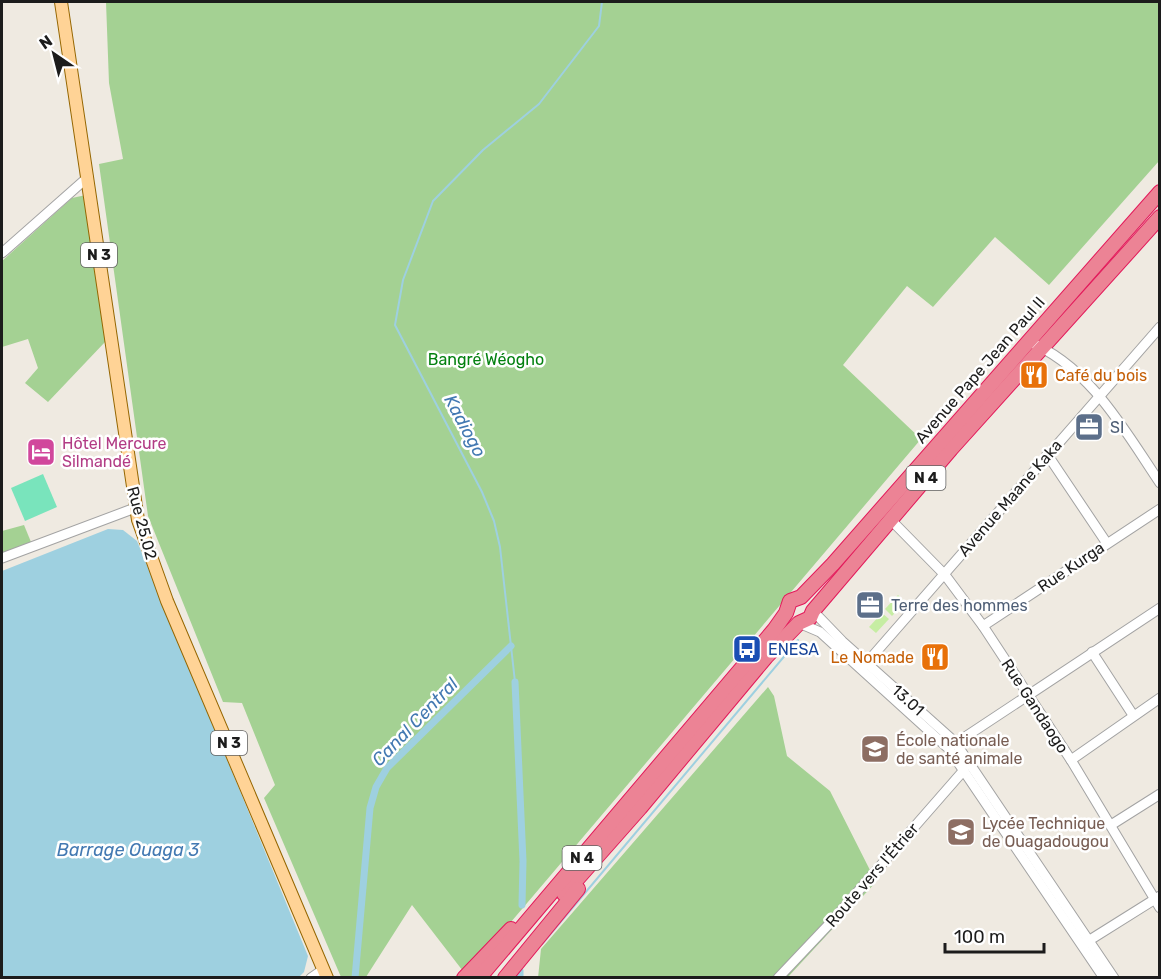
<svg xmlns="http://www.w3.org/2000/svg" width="1161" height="979" font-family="Rubik,sans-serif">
  <rect width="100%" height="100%" fill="#efeae1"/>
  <!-- grass -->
  <g fill="#c6eda3">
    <polygon points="898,595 905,602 892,616 885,609"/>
    <polygon points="882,613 889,619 876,633 869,627"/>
  </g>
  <!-- forest -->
  <g fill="#a4d193">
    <polygon points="106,2 1159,2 1159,161 1049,285 995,237 933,307 907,286 843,365 921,439 466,975 412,905 366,977 341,977 264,798 275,785 242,703 223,702 148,516 99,164 123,159 109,83"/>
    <polygon points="86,195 105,342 48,402 25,383 38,368 28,339 2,347 2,261 72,198"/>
    <polygon points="24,525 31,542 2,554 2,531"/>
    <polygon points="768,687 774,696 787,756 830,791 876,882 788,977 538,978 541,949"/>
  </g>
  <!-- pitch -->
  <polygon fill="#79e4bc" points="43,474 57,507 25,521 11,488"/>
  <!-- water -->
  <polygon fill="#9ed0e0" points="108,529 123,530 137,541 308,956 304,972 298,978 2,978 2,571"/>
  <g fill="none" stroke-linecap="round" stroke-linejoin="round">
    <!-- stream -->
    <g stroke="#9ed0e0" stroke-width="2">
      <polyline points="515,682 500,547 494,521 482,492 395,325 403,280 433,201 483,150 539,104 599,26 602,2"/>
      <polyline points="542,944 798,640"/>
    </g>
    <!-- canal -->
    <g stroke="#9ed0e0" stroke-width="7">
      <polyline points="515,682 523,861 522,905"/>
      <polyline points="355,978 370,808 376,787 387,768 511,646"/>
      <polyline points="520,978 520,971"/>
    </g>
    <!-- minor casing -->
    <g stroke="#a3a3a3" stroke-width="11">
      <g id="minor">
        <polyline points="2,253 88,177"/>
        <path d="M1027 341C1089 365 1125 431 1160 483"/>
        <polyline points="1047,454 1106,542"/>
        <polyline points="890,519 945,575 983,626 1071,760 1160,908"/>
        <polyline points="2,558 135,508"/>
        <polyline points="813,611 842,641 955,742 1114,978"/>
        <polyline points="799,623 820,632 949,749 1104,978"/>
        <polyline points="983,626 1160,509"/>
        <polyline points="1092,652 1133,715"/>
        <polyline points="863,667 1160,327"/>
        <polyline points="953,745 1160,608"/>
        <polyline points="1071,760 1160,698"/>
        <polyline points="1111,825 1160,794"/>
        <polyline points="1085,943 1160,896"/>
        <polyline points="311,978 324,969"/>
        <polyline points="778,978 833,920 964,770"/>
      </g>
    </g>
    <!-- major casing -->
    <g stroke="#956600" stroke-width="14">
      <polyline id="major" points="61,2 138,520 167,601 327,978"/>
    </g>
    <!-- highway casing -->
    <g stroke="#e3185a" stroke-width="16">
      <g id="highway">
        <polyline points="564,894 640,808 766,657 799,623 810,618 813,611 951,449 1160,217"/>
        <polyline points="464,978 511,929"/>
        <polyline points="479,978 774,630 786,613 790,601 801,597 833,564 1160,192"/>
        <polyline points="505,978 578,889"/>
      </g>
    </g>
    <!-- minor -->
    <use href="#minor" stroke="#fff" stroke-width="9"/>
    <!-- major -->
    <use href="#major" stroke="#ffd396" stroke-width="12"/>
    <!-- highway -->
    <use href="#highway" stroke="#ec8395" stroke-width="14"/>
  </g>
  <!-- icons -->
  <defs>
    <g id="restaurant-square" transform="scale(1.5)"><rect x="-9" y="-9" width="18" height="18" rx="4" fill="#e8710a" stroke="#fff"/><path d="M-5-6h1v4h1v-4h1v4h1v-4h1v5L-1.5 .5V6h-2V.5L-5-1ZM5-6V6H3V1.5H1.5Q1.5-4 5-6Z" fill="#fff"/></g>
    <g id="office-square" transform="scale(1.5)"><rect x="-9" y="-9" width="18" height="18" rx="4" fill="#5c6f8a" stroke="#fff"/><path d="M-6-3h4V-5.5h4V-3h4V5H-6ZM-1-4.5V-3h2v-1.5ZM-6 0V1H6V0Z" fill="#fff"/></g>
    <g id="hotel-square" transform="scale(1.5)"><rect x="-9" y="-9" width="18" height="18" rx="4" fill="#d1479c" stroke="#fff"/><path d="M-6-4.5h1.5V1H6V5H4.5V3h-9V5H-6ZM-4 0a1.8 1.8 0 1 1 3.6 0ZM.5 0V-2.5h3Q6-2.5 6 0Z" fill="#fff"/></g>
    <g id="bus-square" transform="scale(1.5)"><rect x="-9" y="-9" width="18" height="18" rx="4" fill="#1a4fb4" stroke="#fff"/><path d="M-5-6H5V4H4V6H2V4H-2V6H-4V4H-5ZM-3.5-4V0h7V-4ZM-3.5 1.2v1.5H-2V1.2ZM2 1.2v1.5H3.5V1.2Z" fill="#fff"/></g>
    <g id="school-square" transform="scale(1.5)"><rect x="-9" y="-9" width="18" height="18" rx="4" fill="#8d6e63" stroke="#fff"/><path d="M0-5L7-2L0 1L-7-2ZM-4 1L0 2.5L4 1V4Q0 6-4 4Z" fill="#fff"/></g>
  </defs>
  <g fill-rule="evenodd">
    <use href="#restaurant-square" x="1034" y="375"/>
    <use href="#office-square" x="1089" y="427"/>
    <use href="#hotel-square" x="41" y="452"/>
    <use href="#office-square" x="870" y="605"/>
    <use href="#bus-square" x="747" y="649"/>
    <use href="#restaurant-square" x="935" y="657"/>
    <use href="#school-square" x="875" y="749"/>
    <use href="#school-square" x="961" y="832"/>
  </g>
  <g text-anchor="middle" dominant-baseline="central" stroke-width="5" stroke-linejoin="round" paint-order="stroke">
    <!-- shield labels -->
    <g fill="#fff" stroke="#606060" stroke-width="1.5">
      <rect x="81" y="243" width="36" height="24" rx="4.5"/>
      <rect x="906.5" y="466" width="39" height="24" rx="4.5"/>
      <rect x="211" y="731" width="36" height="24" rx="4.5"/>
      <rect x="562.5" y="846" width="39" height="24" rx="4.5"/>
    </g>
    <g font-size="15" font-weight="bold" fill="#1c1c1c">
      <text x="99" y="255">N 3</text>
      <text x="926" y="478">N 4</text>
      <text x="229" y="743">N 3</text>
      <text x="582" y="858">N 4</text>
    </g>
    <!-- park labels -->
    <g font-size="16" fill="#048110" stroke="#fff">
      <text x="486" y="359">Bangré Wéogho</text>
    </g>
    <!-- street labels -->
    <g font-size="16" fill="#1c1c1c" stroke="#fff">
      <text transform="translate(980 370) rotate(-49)">Avenue Pape Jean Paul II</text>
      <text transform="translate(1010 498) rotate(-49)">Avenue Maane Kaka</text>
      <text transform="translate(142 523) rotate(75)">Rue 25.02</text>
      <text transform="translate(1071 567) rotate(-34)">Rue Kurga</text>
      <text transform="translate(908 700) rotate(42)">13.01</text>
      <text transform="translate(1035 706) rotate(57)">Rue Gandaogo</text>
      <text transform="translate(872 875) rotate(-49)">Route vers l'Étrier</text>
    </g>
    <!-- food labels -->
    <g font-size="16" fill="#c56008" stroke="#fff" text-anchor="start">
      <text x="1055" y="375">Café du bois</text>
      <text x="914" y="657" text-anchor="end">Le Nomade</text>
    </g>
    <!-- service labels -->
    <g font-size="16" fill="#4e5e75" stroke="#fff" text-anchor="start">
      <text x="1110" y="427">SI</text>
      <text x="891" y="605">Terre des hommes</text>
    </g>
    <!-- hotel labels -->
    <g font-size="16" fill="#b23c85" stroke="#fff" text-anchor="start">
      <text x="62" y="443">Hôtel Mercure<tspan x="62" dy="18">Silmandé</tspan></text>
    </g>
    <!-- transit labels -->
    <g font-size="16" fill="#164399" stroke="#fff" text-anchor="start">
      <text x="768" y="649">ENESA</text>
    </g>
    <!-- education labels -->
    <g font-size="16" fill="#785e54" stroke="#fff" text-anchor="start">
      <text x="896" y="740">École nationale<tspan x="896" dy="18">de santé animale</tspan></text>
      <text x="982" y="823">Lycée Technique<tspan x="982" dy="18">de Ouagadougou</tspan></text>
    </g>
    <!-- water labels -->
    <g font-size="18" font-style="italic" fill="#4379b2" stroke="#fff">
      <text transform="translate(465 426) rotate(62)">Kadiogo</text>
      <text transform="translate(415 722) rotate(-46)">Canal Central</text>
      <text x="128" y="850">Barrage Ouaga 3</text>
    </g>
  </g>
  <!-- border -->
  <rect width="1161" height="979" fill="none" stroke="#1c1c1c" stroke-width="6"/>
  <!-- north arrow -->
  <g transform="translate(54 54) rotate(325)" stroke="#ffffff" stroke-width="4.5" paint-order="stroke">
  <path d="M0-4.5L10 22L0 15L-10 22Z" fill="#1c1c1c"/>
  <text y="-9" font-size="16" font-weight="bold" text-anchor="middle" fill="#1c1c1c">N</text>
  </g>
  <!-- scale -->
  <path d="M945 943v9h99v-9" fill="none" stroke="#1c1c1c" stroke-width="3"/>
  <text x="954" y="943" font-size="18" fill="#1c1c1c" stroke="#ffffff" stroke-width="4.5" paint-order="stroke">100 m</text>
</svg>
